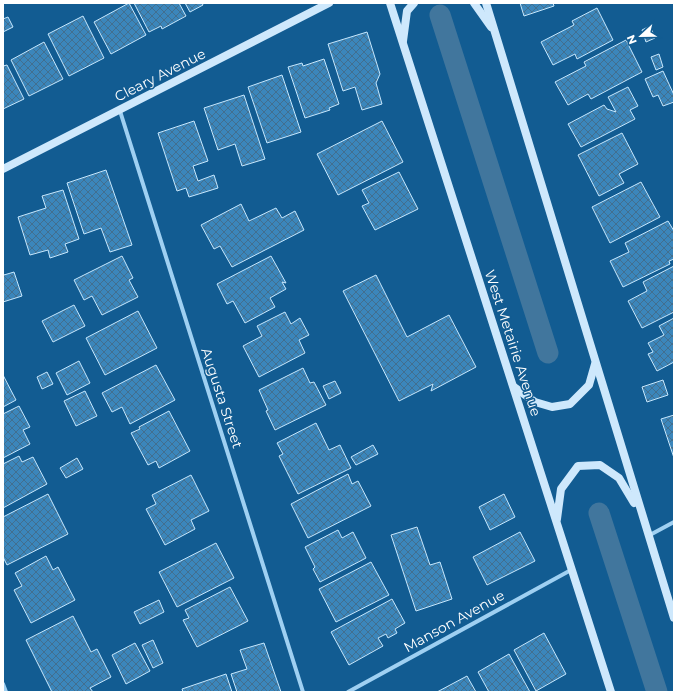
<svg xmlns="http://www.w3.org/2000/svg" width="677" height="695" font-family="Montserrat,sans-serif">
  <defs>
    <pattern id="building-cross-hatch" width="8" height="8" patternUnits="userSpaceOnUse"><rect width="8" height="8" fill="#3b86bb"/><path d="M0 0l8 8M0 8l8-8" fill="none" stroke="#426f8f"/></pattern>
  </defs>
  <rect width="100%" height="100%" fill="#125c92"/>
  <g fill="none" stroke-linecap="round" stroke-linejoin="round">
    <!-- canal -->
    <g stroke="#41769d" stroke-width="21">
      <polyline points="440,15 548,353"/>
      <polyline points="599,513 657,692"/>
    </g>
  </g>
  <!-- building -->
  <g fill="url(#building-cross-hatch)" stroke="#c6e7fd">
    <polygon points="129,3 146,35 111,54 94,22"/>
    <polygon points="134,3 179,3 186,16 162,29 161,26 149,32"/>
    <polygon points="185,3 202,3 203,5 190,12"/>
    <polygon points="520,3 553,3 554,6 524,16"/>
    <polygon points="597,8 613,40 577,59 575,54 553,65 541,42 574,25 572,21"/>
    <polygon points="83,16 104,58 69,76 48,34"/>
    <polygon points="8,17 13,27 3,32 3,19"/>
    <polygon points="650,26 655,38 646,42 642,30"/>
    <polygon points="367,32 380,74 376,83 382,104 362,110 355,87 343,91 328,44"/>
    <polygon points="626,40 642,72 591,99 588,94 568,105 555,82 586,66 584,62"/>
    <polygon points="44,42 63,79 29,96 11,60"/>
    <polygon points="659,54 663,67 656,70 651,57"/>
    <polygon points="324,59 339,104 329,108 330,110 305,118 288,67 302,63 303,66"/>
    <polygon points="7,65 24,99 3,109 3,66"/>
    <polygon points="663,71 674,95 674,102 663,106 658,95 653,97 645,79"/>
    <polygon points="282,75 301,132 267,143 248,87"/>
    <polygon points="628,87 638,106 630,110 635,119 581,147 568,124 604,105 607,109 616,112 608,97"/>
    <polygon points="244,95 265,159 242,166 235,144 218,150 204,108"/>
    <polygon points="194,121 208,161 193,166 198,181 214,175 218,188 189,197 186,188 177,191 158,133"/>
    <polygon points="382,121 403,162 338,195 317,154"/>
    <polygon points="622,133 638,164 619,174 624,183 599,196 578,155"/>
    <polygon points="106,170 132,245 110,252 101,228 84,234 67,183"/>
    <polygon points="399,172 418,209 375,230 362,206 369,203 362,190"/>
    <polygon points="641,182 660,217 610,243 592,207"/>
    <polygon points="63,190 79,239 65,244 68,252 50,258 48,250 30,255 18,217 46,208 42,196"/>
    <polygon points="241,204 249,221 276,208 282,218 295,211 304,230 232,267 220,246 214,249 201,225"/>
    <polygon points="668,221 674,231 674,259 669,261 670,264 623,287 610,261 629,252 625,243"/>
    <polygon points="122,256 133,278 129,280 138,297 102,315 92,296 84,300 74,280"/>
    <polygon points="271,256 286,283 282,282 286,289 270,298 275,307 245,323 233,301 227,304 217,284"/>
    <polygon points="674,266 674,312 642,328 628,301 647,291 643,282"/>
    <polygon points="3,272 4,275 14,272 22,296 3,302"/>
    <polygon points="376,275 407,337 449,315 476,367 431,391 433,384 399,401 343,291"/>
    <polygon points="74,305 85,326 53,342 42,321"/>
    <polygon points="138,311 157,348 105,375 86,338"/>
    <polygon points="285,312 291,324 300,318 309,335 299,340 305,353 259,377 243,346 262,336 257,326"/>
    <polygon points="674,318 674,362 657,371 648,354 653,352 648,343 664,335 659,326"/>
    <polygon points="79,361 90,383 67,395 56,373"/>
    <polygon points="156,365 175,400 130,424 122,407 112,412 102,393"/>
    <polygon points="303,368 310,383 314,382 326,405 275,430 266,411 268,410 259,390"/>
    <polygon points="47,372 53,384 42,389 37,377"/>
    <polygon points="3,375 16,400 3,407"/>
    <polygon points="663,380 668,395 647,402 642,387"/>
    <polygon points="335,381 341,393 329,399 323,386"/>
    <polygon points="85,391 97,416 76,426 64,401"/>
    <polygon points="19,406 30,427 23,430 30,444 3,458 3,414"/>
    <polygon points="169,411 190,451 159,468 156,461 148,465 131,433 140,429 139,427"/>
    <polygon points="674,415 674,458 661,419"/>
    <polygon points="316,423 329,450 340,445 351,468 298,494 279,456 283,454 277,443"/>
    <polygon points="373,445 378,454 356,465 351,457"/>
    <polygon points="19,456 22,462 33,457 47,484 3,508 3,464"/>
    <polygon points="77,458 83,469 66,478 60,468"/>
    <polygon points="348,474 352,484 358,481 371,506 308,538 291,504"/>
    <polygon points="191,475 209,511 191,520 195,529 165,545 146,509 156,504 152,495"/>
    <polygon points="48,494 68,534 7,565 3,557 3,517"/>
    <polygon points="504,494 515,517 490,530 479,507"/>
    <polygon points="417,527 430,565 440,562 452,599 416,611 391,535"/>
    <polygon points="338,530 342,538 353,532 366,558 320,582 313,569 315,567 305,547"/>
    <polygon points="520,532 535,561 487,585 473,557"/>
    <polygon points="216,543 234,578 177,607 159,572"/>
    <polygon points="46,556 53,570 58,567 75,600 31,623 14,590 22,586 15,573"/>
    <polygon points="371,562 389,595 336,622 319,589"/>
    <polygon points="230,587 248,621 197,647 183,620 189,618 185,610"/>
    <polygon points="392,599 405,623 395,629 397,633 388,638 386,634 378,638 383,646 349,665 331,632"/>
    <polygon points="159,600 164,612 140,624 134,612"/>
    <polygon points="73,616 91,652 97,649 111,677 90,688 93,692 52,692 26,640"/>
    <polygon points="544,633 566,674 536,691 514,650"/>
    <polygon points="153,640 163,663 153,668 142,645"/>
    <polygon points="135,643 150,671 126,684 112,655"/>
    <polygon points="264,643 281,692 237,692 231,674 247,669 240,650"/>
    <polygon points="509,654 530,692 489,692 478,672"/>
    <polygon points="226,674 232,692 183,692 182,689"/>
    <polygon points="467,676 476,692 437,692"/>
  </g>
  <g fill="none" stroke-linecap="round" stroke-linejoin="round">
    <!-- street -->
    <g stroke="#9fd0f2" stroke-width="4">
      <polyline points="120,111 303,692"/>
      <polyline points="648,536 674,522"/>
      <polyline points="3,684 6,692"/>
      <polyline points="348,692 571,570"/>
    </g>
    <!-- secondary -->
    <g stroke="#cee8fc" stroke-width="8">
      <polyline points="390,3 611,692"/>
      <polyline points="474,3 491,27"/>
      <polyline points="486,3 674,618"/>
      <polyline points="403,41 407,11 414,3"/>
      <polyline points="3,169 329,3"/>
      <polyline points="514,387 535,402 552,407 570,404 589,385 595,364"/>
      <polyline points="557,519 561,489 578,466 600,465 619,478 634,503"/>
    </g>
  </g>
  <g text-anchor="middle" dominant-baseline="central" stroke-width="3" stroke-linejoin="round" paint-order="stroke">
    <!-- street labels -->
    <g font-size="14" fill="#fff" stroke="#125c92">
      <text transform="translate(160 75) rotate(-27)">Cleary Avenue</text>
      <text transform="translate(513 343) rotate(72)">West Metairie Avenue</text>
      <text transform="translate(222 398) rotate(72)">Augusta Street</text>
      <text transform="translate(454 621) rotate(-29)">Manson Avenue</text>
    </g>
  </g>
  <!-- border -->
  <rect width="677" height="695" fill="none" stroke="#ffffff" stroke-width="8"/>
  <!-- north arrow -->
  <g transform="translate(641 36) rotate(248)" stroke="#125c92" stroke-width="3" paint-order="stroke">
  <path d="M0-3L7 15L0 10L-7 15Z" fill="#ffffff"/>
  <text y="-6" font-size="11" font-weight="bold" text-anchor="middle" fill="#ffffff">N</text>
  </g>
</svg>
